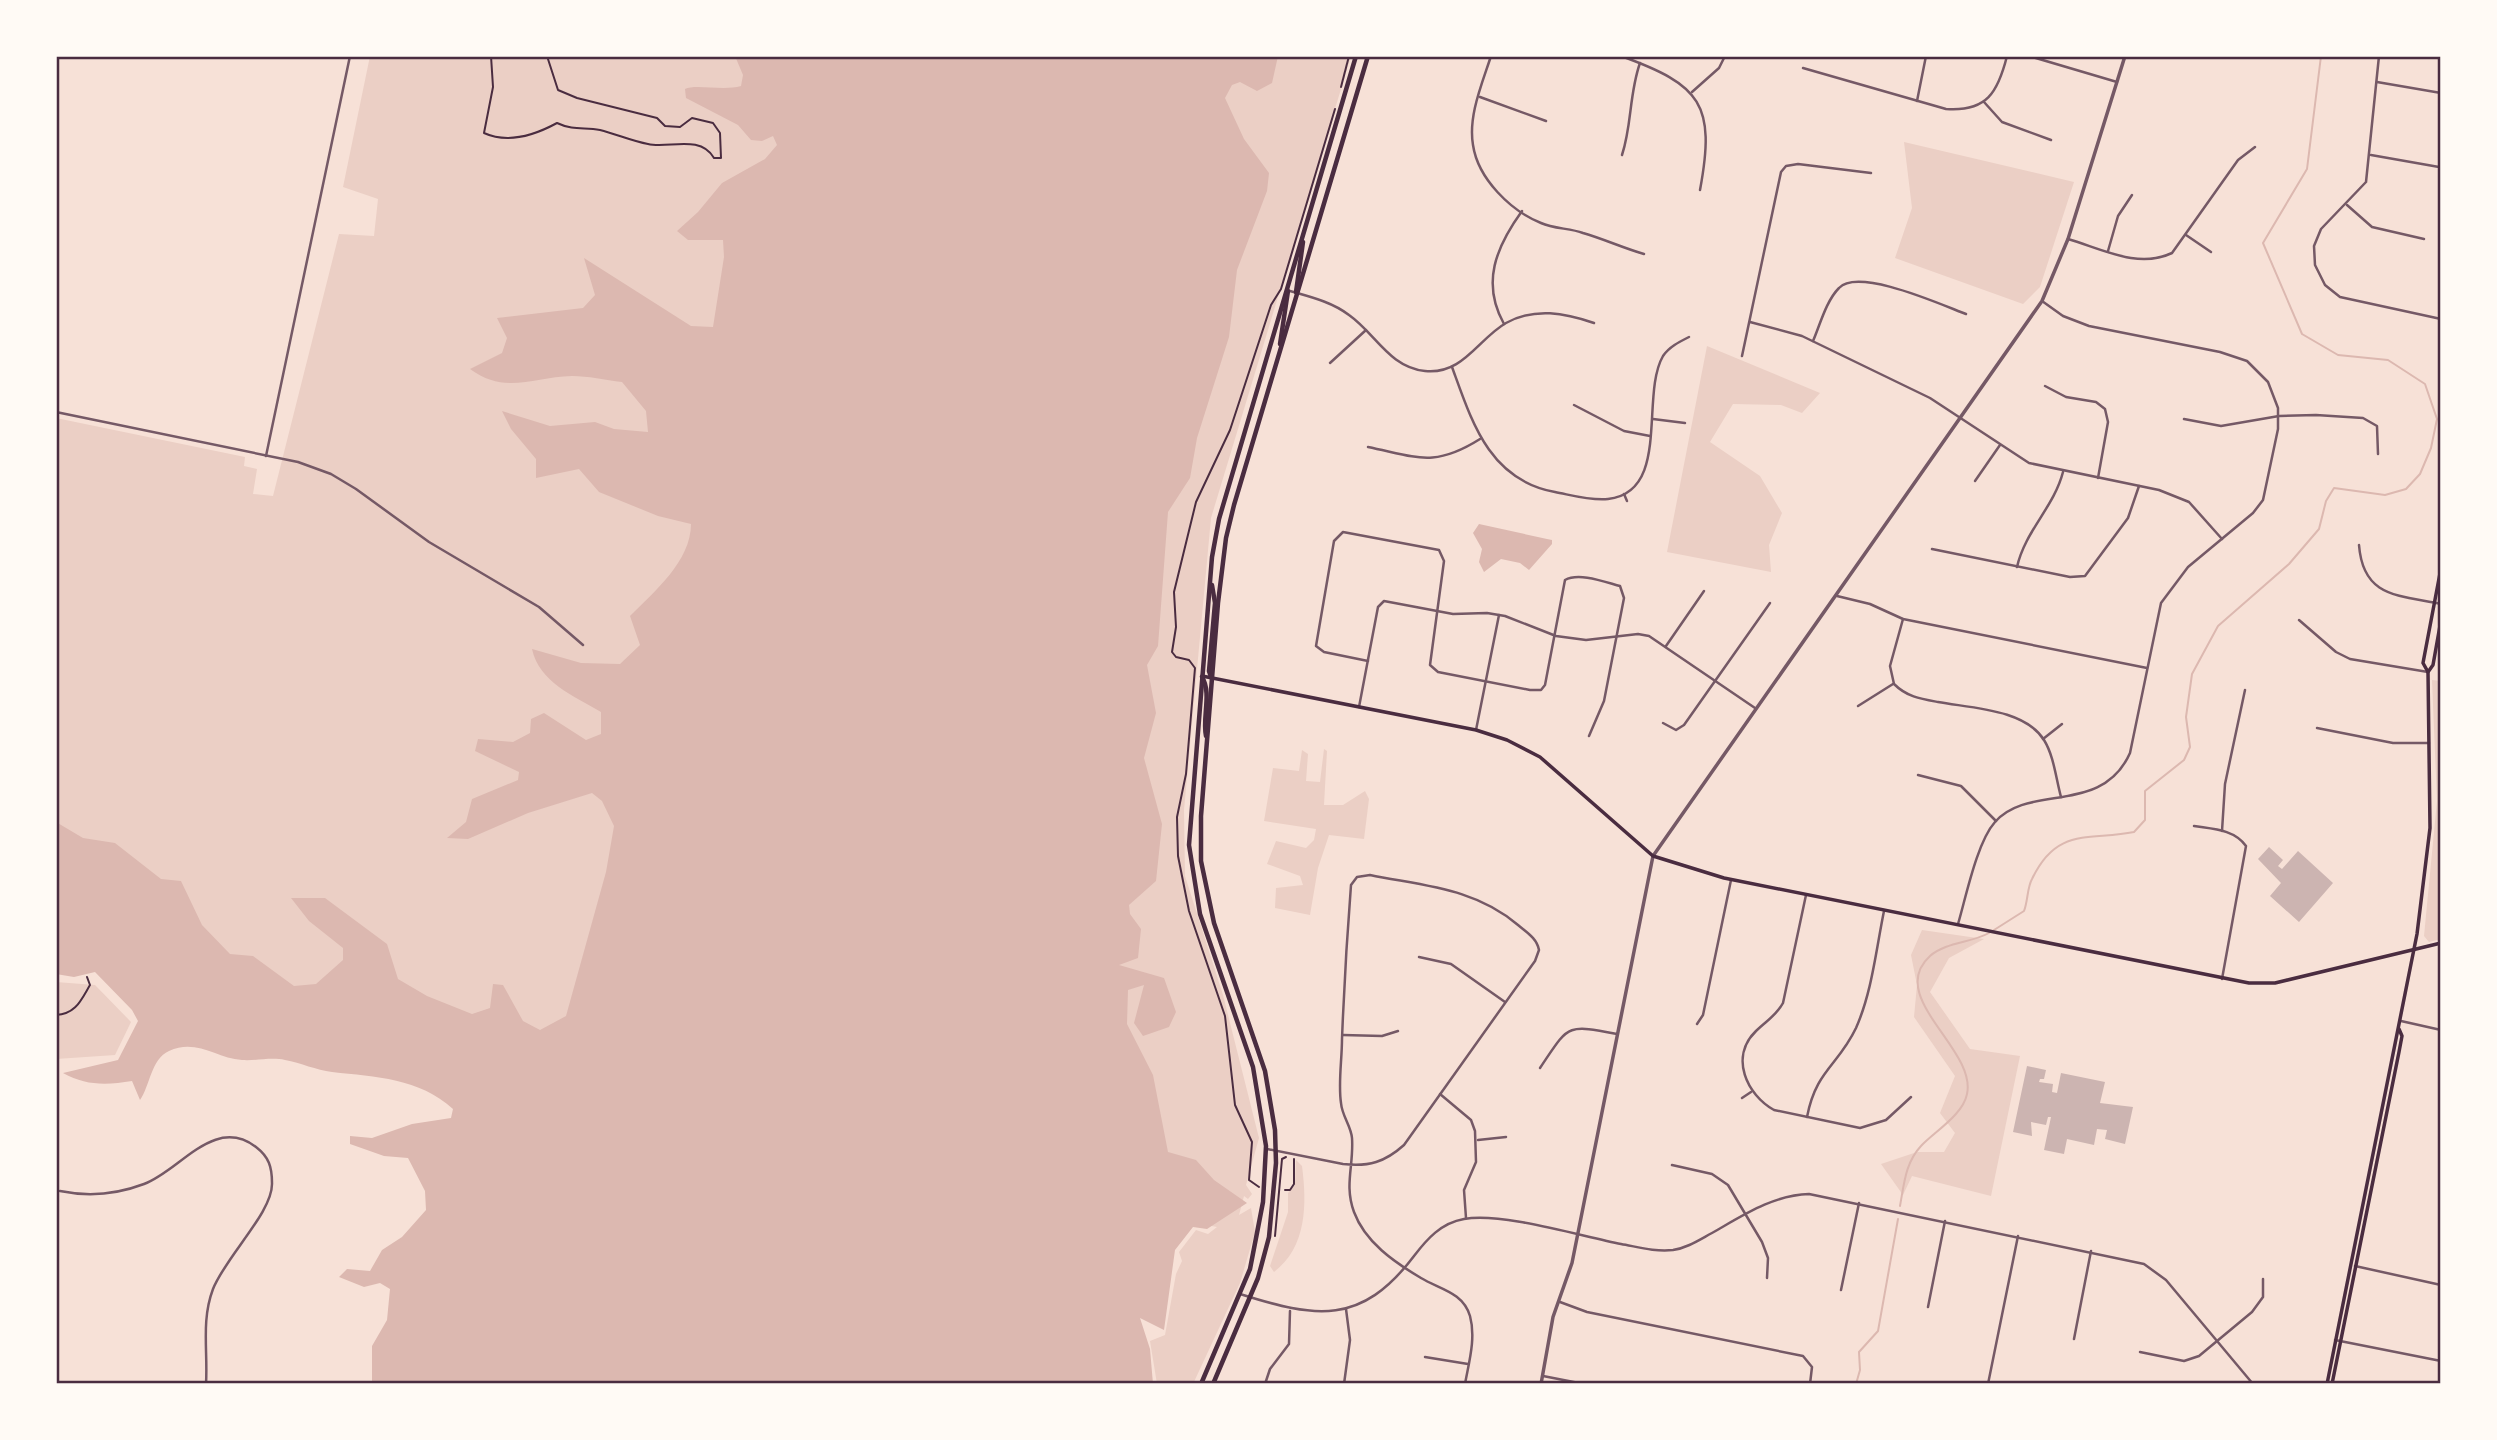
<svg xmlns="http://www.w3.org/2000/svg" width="2497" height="1440" font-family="'Playfair Display',serif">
  <rect width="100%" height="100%" fill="#f7e1d7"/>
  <!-- green -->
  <g fill="#ebcfc5">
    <polygon points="370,56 1351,56 1211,518 1184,810 1185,876 1223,995 1259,1138 1246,1185 1252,1194 1248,1199 1244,1196 1239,1215 1251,1208 1255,1232 1240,1283 1193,1384 1157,1384 1150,1341 1165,1335 1176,1274 1182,1261 1179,1252 1196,1230 1208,1234 1217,1227 474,1086 56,912 56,418 245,457 244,466 257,469 253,494 273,496 339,234 374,236 378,199 343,187"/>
    <polygon points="1904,142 2074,182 2040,287 2023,304 1895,258 1912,208"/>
    <polygon points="1707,346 1820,393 1802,413 1781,405 1733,404 1710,442 1760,476 1782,513 1769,545 1771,572 1667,552"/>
    <polygon points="2432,680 2441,681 2441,939 2429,942 2424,936 2437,801"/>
    <polygon points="1324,749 1327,751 1324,805 1343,805 1365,791 1369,799 1364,839 1329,835 1318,868 1310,915 1275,908 1276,888 1303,885 1300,876 1267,864 1276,841 1306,848 1314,840 1316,829 1264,821 1273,768 1299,771 1302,750 1308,754 1306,781 1320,782"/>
    <polygon points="1922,930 1984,939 1949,958 1930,992 1970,1049 2020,1056 1991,1196 1912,1176 1903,1195 1881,1164 1917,1152 1944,1152 1955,1133 1940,1113 1955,1076 1914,1017 1917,985 1911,955"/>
    <polygon points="56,982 95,985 131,1022 115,1055 56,1059"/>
    <path d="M1296 1160 1302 1166C1307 1204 1307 1247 1274 1272L1270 1266 1288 1212V1193L1295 1185Z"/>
  </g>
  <!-- water -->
  <g fill="#dcb8b0">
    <path d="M735 56H1278L1272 83 1257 91 1240 82 1232 85 1225 98 1244 139 1269 173 1267 191 1237 270 1229 337 1197 438 1190 478 1168 512 1158 646 1147 665 1156 713 1144 758 1162 824 1156 881 1129 905 1130 914 1141 929 1138 958 1119 965 1164 978 1176 1012 1169 1027 1143 1036 1134 1023 1144 985 1128 990 1127 1024 1153 1075 1168 1152 1196 1160 1214 1180 1247 1203 1207 1229 1193 1227 1175 1250 1164 1330 1140 1318 1150 1349 1153 1384H372V1346L387 1320 390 1289 380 1283 364 1287 339 1277 347 1269 370 1271 382 1250 402 1237 426 1210 425 1191 408 1158 384 1156 350 1144V1136L372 1138 412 1124 451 1118 453 1109C419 1078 376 1077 332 1072 316 1070 301 1063 285 1060 271 1057 256 1061 242 1060 216 1058 196 1038 169 1051 151 1059 150 1086 140 1100L132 1081C107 1085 86 1086 63 1073L118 1060 138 1021 132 1010 95 972 74 977 56 974V822L83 838 115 843 161 879 181 881 202 925 230 954 253 956 294 986 316 984 343 960V948L309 921 291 898H325L387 944 398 979 427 996 472 1014 490 1008 493 984 503 985 523 1021 540 1030 566 1016 606 872 614 826 602 801 592 793 528 813 468 839 447 838 466 822 472 799 518 780 519 772 475 751 478 739 513 742 530 733 531 719 544 713 586 740 601 734V712C574 696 539 682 532 649L581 663 620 664 640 645 630 616C654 592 691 561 691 524L658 516 599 492 579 469 536 478V459L511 429 502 411 550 426 595 422 614 429 648 432 646 411 622 382C605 380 588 376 572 376 533 377 505 395 470 369L502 353 507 338 497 318 583 308 595 295 584 258 691 326 713 327 724 257 723 240H688L677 231 698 212 722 183 765 159 777 145 773 136 762 141 751 140 738 125 686 98 685 89C695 84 724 91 741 86L743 75Z"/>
    <polygon points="1479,524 1547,539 1552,540 1552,544 1529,570 1520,563 1501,559 1484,572 1479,562 1482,549 1473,533"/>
  </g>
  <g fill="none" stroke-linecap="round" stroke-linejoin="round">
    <!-- stream -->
    <g stroke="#dcb8b0" stroke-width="2">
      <path d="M1994 930 2024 911C2028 901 2027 888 2032 879 2057 826 2090 841 2134 832L2145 820V791L2184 760 2190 747 2186 717 2192 674 2218 626 2289 564 2319 529 2326 501 2334 488 2385 495 2406 489 2420 474 2431 448 2437 419 2425 384 2388 360 2338 355 2302 334 2263 243 2307 169 2321 56"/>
      <path d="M1900 1206C1904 1185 1905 1163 1921 1146 1934 1132 1963 1115 1967 1094 1977 1049 1885 997 1930 956 1946 942 1971 943 1989 933"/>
      <polyline points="1856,1384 1860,1370 1859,1352 1878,1331 1898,1219"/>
    </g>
  </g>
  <!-- building -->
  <g fill="#ccb4b1">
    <polygon points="2269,847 2283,860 2278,866 2282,869 2298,851 2333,883 2299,922 2270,896 2281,883 2258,859"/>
    <polygon points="2027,1066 2046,1070 2044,1079 2040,1079 2039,1082 2053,1084 2052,1092 2057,1093 2061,1073 2105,1082 2100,1103 2133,1107 2125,1144 2105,1139 2107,1130 2097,1129 2094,1145 2067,1139 2064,1154 2044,1150 2051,1117 2048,1117 2046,1125 2031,1122 2032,1136 2013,1132"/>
  </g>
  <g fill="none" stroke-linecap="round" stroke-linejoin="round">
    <!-- path -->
    <g stroke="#4a2c40" stroke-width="2">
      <path d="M491 56 493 87 484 133C508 144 535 135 557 123 574 131 584 127 600 130 616 134 632 141 648 144 668 149 700 134 714 158H721L720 133 713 123 692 118 680 127 665 126 657 118 577 98 558 90 547 56"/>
      <polyline points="1341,87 1349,56"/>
      <path d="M56 1015C76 1014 81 1000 90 985L87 977"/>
      <polyline points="1259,1187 1249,1180 1252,1142 1235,1105 1225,1016 1189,911 1178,856 1177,817 1186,774 1195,668 1189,660 1176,657 1172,652 1176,627 1174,592 1196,502 1230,430 1271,305 1281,289 1335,109"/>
      <polyline points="1285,1190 1290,1190 1294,1184 1294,1159"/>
      <polyline points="1275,1236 1282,1159 1286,1157"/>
    </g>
    <!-- minor -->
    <g stroke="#755966" stroke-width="2.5">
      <path d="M1491 56C1482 84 1468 116 1473 145 1478 179 1511 211 1541 223 1554 229 1570 228 1583 233 1604 239 1623 248 1644 254"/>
      <path d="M1621 56C1701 85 1716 104 1700 190"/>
      <polyline points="2029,56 2117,82"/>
      <polyline points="2379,56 2366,182 2321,229 2314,246 2315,265 2325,285 2340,297 2441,319"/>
      <path d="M1803 68 1946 109C1987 112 1998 92 2007 56"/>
      <polyline points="2377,82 2441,93"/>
      <polyline points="1692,92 1719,68 1725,56"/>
      <polyline points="1480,97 1546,121"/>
      <polyline points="1917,101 1926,56"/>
      <polyline points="1984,102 2002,122 2051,140"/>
      <path d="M1622 155C1632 125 1629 94 1640 63"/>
      <polyline points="2371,155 2439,167"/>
      <polyline points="2347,205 2372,227 2424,239"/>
      <polyline points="2186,235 2211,252"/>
      <path d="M2068 239C2102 249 2138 269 2172 253L2238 160 2255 147"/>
      <polyline points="2108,251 2118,216 2132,195"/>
      <path d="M1290 291C1311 297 1332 302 1349 315 1376 334 1389 367 1425 371 1463 375 1478 339 1506 323 1535 307 1565 313 1594 323"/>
      <polyline points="1750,322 1802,336 1930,398 2029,463 2159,490 2189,502 2222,539"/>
      <path d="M1504 324C1481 283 1496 247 1522 211"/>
      <path d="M1813 341C1820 325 1826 301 1839 288 1858 267 1942 305 1966 314"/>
      <polyline points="1742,356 1781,172 1786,166 1798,164 1871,173"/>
      <polyline points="1330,363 1366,330"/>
      <path d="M1452 367C1472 422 1489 480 1555 492 1571 495 1591 501 1608 499 1671 492 1640 396 1663 356 1669 347 1679 342 1689 337"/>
      <polyline points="2045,386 2066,397 2096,402 2105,409 2108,422 2098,478"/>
      <polyline points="1574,405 1624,431 1650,436"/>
      <polyline points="56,412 298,462 331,474 356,489 429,542 539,607 583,645"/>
      <polyline points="1653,419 1685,423"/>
      <polyline points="2184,419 2221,426 2279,416 2316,415 2363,418 2377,426 2378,454"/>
      <path d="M1368 447C1417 457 1434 468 1480 439"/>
      <polyline points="266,456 350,56"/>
      <polyline points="1975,481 2000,445"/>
      <polyline points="1624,494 1627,501"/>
      <path d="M2359 545C2363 597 2397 595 2441 604"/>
      <polyline points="1932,549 2070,577 2085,576 2128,518 2139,486"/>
      <path d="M2017 567C2025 531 2054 507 2063 472"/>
      <polyline points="1837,596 1870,604 1903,619 2147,668"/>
      <path d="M1903 619 1890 666 1894 684C1907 697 1921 699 1938 702 1970 708 2025 709 2044 740 2054 756 2056 779 2061 797"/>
      <polyline points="2299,620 2336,652 2350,659 2428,672"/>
      <polyline points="1666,646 1704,591"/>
      <path d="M1368 661 1324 652 1316 646 1334 541 1343 532 1439 550 1444 561 1430 665 1438 672 1530 690H1541L1545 685 1565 580C1579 572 1605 582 1620 586L1624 598 1604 701 1589 736"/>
      <polyline points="1858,706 1893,684"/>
      <polyline points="1359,707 1378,607 1384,601 1453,614 1487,613 1505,616 1556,636 1586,640 1638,634 1649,636 1755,708"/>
      <polyline points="1663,723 1676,730 1684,725 1770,603"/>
      <polyline points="2317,728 2393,743 2429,743"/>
      <polyline points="1476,730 1499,615"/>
      <polyline points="2043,739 2062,724"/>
      <polyline points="1918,775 1961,786 1996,821"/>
      <path d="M2194 826C2212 829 2234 829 2246 846L2222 979"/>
      <polyline points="2222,831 2225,784 2245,690"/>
      <path d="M1806 895 1783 1003C1776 1016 1766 1021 1756 1031 1729 1057 1747 1095 1774 1110L1860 1128 1886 1120 1911 1097"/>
      <path d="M1958 924C1966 897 1977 842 1995 822 2029 783 2102 816 2130 753L2161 603 2188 567 2253 513 2263 500 2278 429V408L2268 382 2247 361 2220 352 2089 326 2063 316 2042 301"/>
      <polyline points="1419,957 1451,964 1505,1002"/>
      <polyline points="2401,1021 2441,1030"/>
      <polyline points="1697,1024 1703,1015 1731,880"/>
      <polyline points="1343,1035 1382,1036 1398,1031"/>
      <path d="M1540 1068C1569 1025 1565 1024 1617 1034"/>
      <polyline points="1440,1094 1471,1120 1475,1131 1476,1162 1464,1190 1466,1218"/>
      <polyline points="1742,1098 1751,1092"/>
      <path d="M1807 1117C1816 1070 1838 1066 1856 1028 1872 992 1876 950 1884 911"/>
      <polyline points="1478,1140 1506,1137"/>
      <path d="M1267 1149 1343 1164C1369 1167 1385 1162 1404 1145L1535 961 1539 950C1537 938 1526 932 1518 925 1475 888 1424 886 1370 875L1357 877 1351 885C1347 936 1344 988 1342 1039 1342 1060 1338 1083 1341 1103 1342 1116 1351 1126 1352 1138 1354 1165 1344 1185 1354 1212 1365 1242 1394 1262 1421 1278 1439 1289 1463 1292 1470 1316 1476 1338 1469 1362 1465 1384"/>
      <polyline points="1672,1165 1712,1174 1728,1185 1762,1242 1768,1258 1767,1278"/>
      <path d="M60 1191C89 1197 115 1195 144 1184 180 1171 214 1115 256 1147 269 1157 272 1167 272 1183 273 1212 226 1256 213 1289 201 1321 208 1351 206 1384"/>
      <polyline points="2355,1266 2441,1285"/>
      <polyline points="1841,1290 1859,1203"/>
      <path d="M1240 1294C1316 1318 1361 1326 1414 1256 1427 1239 1441 1223 1464 1219 1502 1212 1580 1236 1621 1244 1638 1247 1655 1252 1673 1250 1687 1248 1699 1240 1712 1233 1742 1216 1773 1195 1809 1194L2144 1264 2166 1280 2253 1384"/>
      <polyline points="1560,1302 1587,1312 1803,1356 1812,1367 1810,1384"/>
      <polyline points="1928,1307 1945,1221"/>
      <polyline points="2074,1339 2091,1251"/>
      <polyline points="2335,1340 2441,1361"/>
      <polyline points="2140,1352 2184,1361 2199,1356 2252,1312 2263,1297 2263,1279"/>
      <polyline points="1425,1357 1468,1364"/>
      <polyline points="1543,1376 1584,1384"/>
      <polyline points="1265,1384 1270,1369 1289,1344 1290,1311"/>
      <polyline points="1344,1384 1350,1340 1346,1309"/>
      <polyline points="1988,1384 2018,1236"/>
    </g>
    <!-- tertiary -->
    <polyline stroke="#755966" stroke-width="3.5" points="1541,1384 1553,1317 1572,1263 1653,856 2042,301 2068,239 2125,56"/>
    <!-- secondary -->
    <g stroke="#4a2c40" stroke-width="3.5">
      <polyline points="2428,672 2433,665 2441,620"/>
      <polyline points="1202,676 1476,730 1507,740 1540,757 1653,856 1724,878 2249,983 2275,983 2441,943"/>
      <polyline points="2327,1384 2417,934 2430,828 2428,672 2423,663 2441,568"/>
      <polyline points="2332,1384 2399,1052 2402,1036 2399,1029"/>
    </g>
    <!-- primary -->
    <g stroke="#4a2c40" stroke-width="4.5">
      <polyline points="1296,292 1303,242"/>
      <polyline points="1280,344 1288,291"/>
      <path d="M1202 677C1212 693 1202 718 1206 736"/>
      <polyline points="1211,677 1209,671 1215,603 1212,585"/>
      <polyline points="1201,1384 1250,1269 1263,1202 1266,1146 1253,1067 1200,914 1189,845 1212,557 1219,519 1356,56"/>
      <polyline points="1213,1384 1258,1278 1269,1237 1276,1163 1275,1130 1265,1071 1214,923 1201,861 1201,816 1218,603 1226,538 1234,505 1368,56"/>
    </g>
  </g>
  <!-- border -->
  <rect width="2497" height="1440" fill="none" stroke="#fffaf5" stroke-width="116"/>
  <rect x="58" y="58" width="2381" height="1324" fill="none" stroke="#4a2c40" stroke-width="2.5"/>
</svg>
